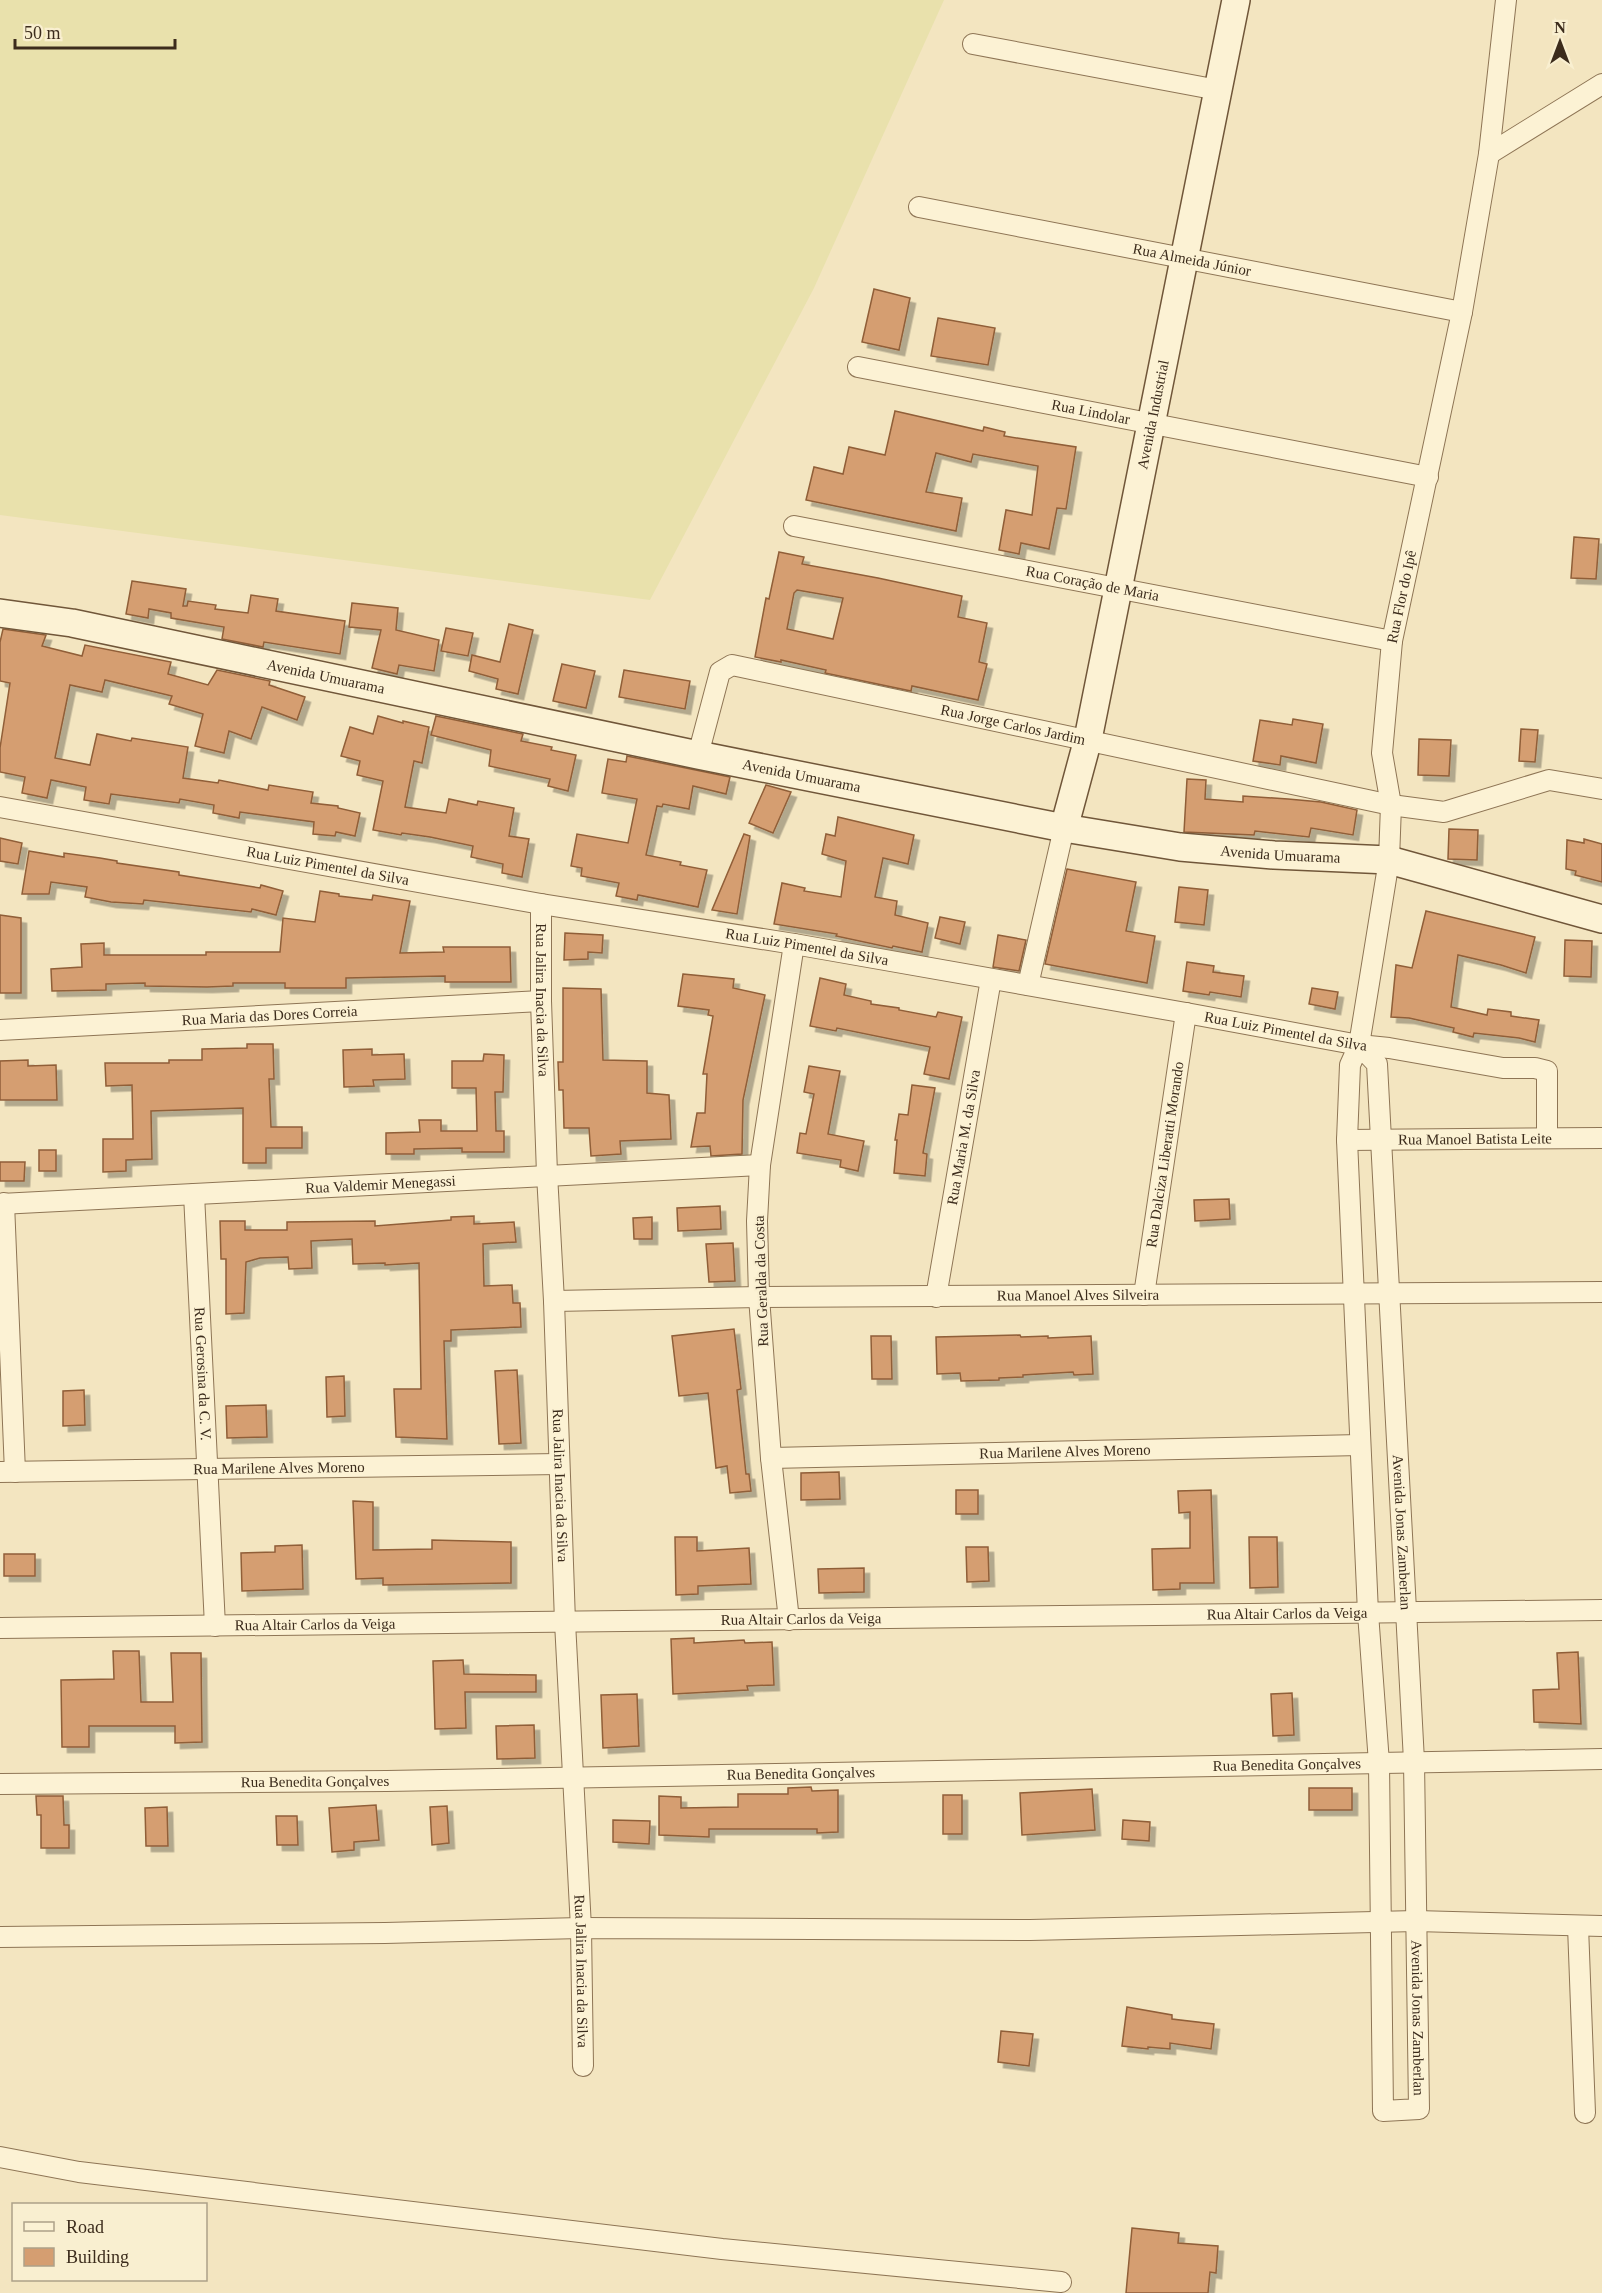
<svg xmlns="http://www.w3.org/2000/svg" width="1602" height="2293" font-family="'Times New Roman',serif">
  <defs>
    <filter id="shadow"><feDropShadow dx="5.5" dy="5.5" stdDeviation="0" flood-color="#0004"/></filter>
  </defs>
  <rect width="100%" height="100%" fill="#f3e5c0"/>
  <!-- farmland -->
  <polygon fill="#e9e1ac" points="0,0 944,0 814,288 650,600 0,515"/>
  <!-- building -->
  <g fill="#d59e71" stroke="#905e38" stroke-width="1.5" fill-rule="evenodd" filter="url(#shadow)">
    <polygon points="874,289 910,298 899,350 862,342"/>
    <polygon points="938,318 995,328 988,365 931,356"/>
    <polygon points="895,411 983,431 984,427 1005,432 1004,436 1076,447 1066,509 1057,508 1049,549 1021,543 1019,554 999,550 1006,510 1032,515 1038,466 973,454 971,462 936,453 926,492 962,498 956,531 806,500 814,467 843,474 849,447 885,455"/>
    <polygon points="1574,537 1599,539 1596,579 1571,578"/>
    <path d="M779 552 804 557 802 564 878 578 962 596 958 617 987 623 979 662 987 664 978 700 912 686 911 691 825 673 826 670 781 660V662L755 657 766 598 769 599ZM797 590 843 598 833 639 787 629 794 593Z"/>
    <polygon points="132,581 186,589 183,606 187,606 188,601 216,605 215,609 248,613 251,595 278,599 276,611 345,621 340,654 264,642 263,647 222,639 224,627 171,618 171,613 149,609 148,618 126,614"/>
    <polygon points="352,603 398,608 396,630 439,640 434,671 399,665 397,674 372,668 381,630 349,627"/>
    <polygon points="509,624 533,630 518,694 496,689 498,679 469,671 472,655 500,662"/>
    <polygon points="446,628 473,633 468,656 441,651"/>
    <polygon points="3,629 46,635 42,646 82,656 85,645 171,662 168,674 208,685 217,670 270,681 269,685 305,697 297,720 262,707 251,739 229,731 224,753 195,746 203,714 169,704 172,696 105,680 102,692 70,685 55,758 90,765 97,734 131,741 132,738 188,747 183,778 218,783 219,780 268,790 269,785 313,792 311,803 338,806 338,808 360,813 355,836 336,832 335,836 313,834 314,822 240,812 239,818 213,813 214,805 180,799 179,803 111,794 109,804 84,800 86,787 51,780 47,798 22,793 25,777 0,772 0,748 10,683 0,681 0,642"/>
    <polygon points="562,664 595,671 586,708 553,701"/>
    <polygon points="624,670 690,681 685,709 619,697"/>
    <polygon points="378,716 403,723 403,721 429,727 422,763 414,761 405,807 446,813 449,799 477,805 478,801 514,808 509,836 529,839 522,877 502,873 503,864 471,857 473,846 430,837 402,833 401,835 373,830 383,781 357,775 360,761 341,756 350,727 373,734"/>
    <polygon points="436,716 523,734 521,741 552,747 551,750 576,755 568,791 548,786 550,779 489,766 491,750 431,735"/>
    <polygon points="1293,719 1323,724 1316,763 1281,756 1280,765 1253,761 1260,720 1292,725"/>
    <polygon points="1521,729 1538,730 1535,762 1519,761"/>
    <polygon points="1419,739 1451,740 1449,776 1418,775"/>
    <polygon points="627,756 730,777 726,794 693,786 689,809 663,804 662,807 657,806 646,855 681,862 680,865 707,870 698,907 638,895 637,900 616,896 619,883 581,876 582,868 571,866 577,834 628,843 637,799 602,793 608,759 626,762"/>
    <polygon points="1187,779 1206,780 1205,799 1243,802 1243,796 1288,799 1321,802 1357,810 1353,835 1311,828 1309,837 1255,831 1254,835 1184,832"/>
    <polygon points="766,785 791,792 773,833 749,823"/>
    <polygon points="838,817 914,835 908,864 883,858 875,897 897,901 895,915 928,923 922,952 893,946 892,948 836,936 837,934 774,924 782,883 805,888 804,891 841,897 846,861 822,854 826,834 835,836"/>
    <polygon points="1449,829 1478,830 1477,860 1448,859"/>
    <polygon points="744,834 750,836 737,914 712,910"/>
    <polygon points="0,838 22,843 18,864 0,861"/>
    <polygon points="1584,839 1602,844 1602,882 1575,875 1576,871 1566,869 1567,840 1584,843"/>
    <polygon points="29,851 64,857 64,853 100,858 117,861 117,863 179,872 179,875 260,888 261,885 283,891 276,915 252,909 251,912 144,900 143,904 111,902 85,897 87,887 51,882 49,894 22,894"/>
    <polygon points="1067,869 1136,882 1126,931 1155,936 1147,983 1045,964"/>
    <polygon points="1179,887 1208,890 1204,925 1175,922"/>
    <polygon points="320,891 339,894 339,896 372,900 373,895 410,901 400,953 444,952 443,947 510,947 511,982 445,982 445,976 346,978 346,988 285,988 285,983 233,983 233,986 207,987 145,986 145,983 106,984 106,990 52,991 51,969 82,967 81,944 104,943 104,955 206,955 206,952 280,952 283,918 315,922"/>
    <polygon points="1426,911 1535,937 1526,973 1501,965 1458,955 1451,1007 1487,1015 1488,1009 1511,1012 1511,1016 1539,1020 1535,1042 1519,1038 1474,1033 1473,1037 1453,1032 1454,1028 1409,1018 1391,1017 1396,965 1412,968"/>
    <polygon points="0,915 21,918 21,993 0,993"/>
    <polygon points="940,917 965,922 960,944 935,938"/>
    <polygon points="565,933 603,935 602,953 588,952 588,959 564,960"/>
    <polygon points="998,935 1026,940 1019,971 993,967"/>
    <polygon points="1565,940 1592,941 1591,977 1564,976"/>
    <polygon points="1187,962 1214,966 1213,972 1244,976 1241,997 1210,992 1209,995 1183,991"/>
    <polygon points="683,974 734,979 733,988 765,995 743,1100 742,1154 711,1156 710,1146 691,1147 697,1113 705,1113 707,1074 703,1074 713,1016 708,1015 709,1010 678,1006"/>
    <polygon points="820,978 846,984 844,995 871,1001 871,1004 899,1008 899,1010 936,1017 938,1012 962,1017 949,1079 924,1074 930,1047 837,1028 836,1031 810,1026"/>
    <polygon points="563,988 601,989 603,1060 647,1061 647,1093 669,1095 671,1139 620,1141 621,1154 591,1156 589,1128 564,1128 563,1090 559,1090 558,1062 563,1062"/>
    <polygon points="1312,988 1338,992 1335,1009 1309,1004"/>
    <polygon points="247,1044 273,1044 274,1079 269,1079 271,1127 302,1127 302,1148 266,1148 266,1163 243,1163 243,1108 151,1111 152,1159 126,1160 126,1171 103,1172 103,1139 133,1139 132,1085 106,1086 105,1063 169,1063 169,1060 202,1060 202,1049 247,1048"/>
    <polygon points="372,1049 372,1055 404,1054 405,1079 373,1080 374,1086 344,1087 343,1050"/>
    <polygon points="484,1054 504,1055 503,1092 495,1092 496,1131 504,1131 504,1152 462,1152 462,1148 414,1149 414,1154 386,1154 386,1133 420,1132 419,1120 441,1120 441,1131 477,1131 476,1088 452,1088 452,1061 483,1061"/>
    <polygon points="28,1060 28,1066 56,1065 57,1100 0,1100 0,1061"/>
    <polygon points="809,1066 840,1071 828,1134 864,1141 858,1171 840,1167 841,1160 797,1153 800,1133 806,1134 814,1094 804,1092"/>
    <polygon points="912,1085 935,1088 923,1153 927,1154 925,1176 894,1173 897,1140 895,1140 899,1114 908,1115"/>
    <rect x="39" y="1150" width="17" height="21"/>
    <polygon points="0,1162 25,1162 24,1181 0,1181"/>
    <polygon points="1229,1199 1230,1219 1195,1221 1194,1200"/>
    <polygon points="720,1206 721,1229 678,1231 677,1208"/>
    <polygon points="474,1216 474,1224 514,1222 516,1242 483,1244 484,1286 512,1285 513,1303 520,1303 521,1327 451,1330 451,1341 444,1341 447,1439 396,1437 394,1389 421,1389 419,1263 385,1265 385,1263 353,1264 352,1239 311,1241 312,1268 289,1269 288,1257 260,1258 246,1262 244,1313 226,1314 226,1259 221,1259 220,1221 245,1221 245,1230 287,1230 287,1222 375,1221 375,1226 451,1220 451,1217"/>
    <polygon points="652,1217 652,1239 634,1239 633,1218"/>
    <polygon points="733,1243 735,1281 709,1282 706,1244"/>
    <polygon points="734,1329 741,1389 737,1390 746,1474 749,1474 751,1491 730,1493 727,1466 716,1468 708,1393 679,1396 672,1336"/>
    <polygon points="1020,1335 1021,1337 1048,1336 1048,1338 1091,1336 1093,1374 1074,1375 1073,1372 1023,1375 1023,1377 999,1378 999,1380 961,1381 960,1373 937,1374 936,1337"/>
    <polygon points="871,1336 891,1336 892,1379 872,1379"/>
    <polygon points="517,1370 521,1443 499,1444 495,1371"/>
    <polygon points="344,1376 345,1416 327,1417 326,1377"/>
    <polygon points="84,1390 85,1425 63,1426 63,1391"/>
    <polygon points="266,1405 267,1437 227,1438 226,1406"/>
    <polygon points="839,1472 840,1499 801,1500 801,1473"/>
    <rect x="956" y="1490" width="22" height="24"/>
    <polygon points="1211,1490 1214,1583 1180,1583 1180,1589 1153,1590 1152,1549 1190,1548 1190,1512 1179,1513 1178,1491"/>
    <polygon points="353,1501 373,1502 373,1550 432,1549 432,1540 511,1542 511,1583 383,1585 383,1578 356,1579"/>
    <polygon points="675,1537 697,1537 697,1551 749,1548 751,1584 698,1586 698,1594 676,1595"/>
    <polygon points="1249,1537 1277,1537 1278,1587 1250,1588"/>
    <polygon points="302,1545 303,1589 242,1591 241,1553 275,1552 275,1546"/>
    <polygon points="966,1547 988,1547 989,1581 967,1582"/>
    <rect x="4" y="1554" width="31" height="22"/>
    <polygon points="864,1568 864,1592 819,1593 818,1569"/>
    <polygon points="694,1638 694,1643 744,1640 745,1643 772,1642 774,1685 747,1686 748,1690 673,1694 671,1639"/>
    <polygon points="113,1651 139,1651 141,1702 173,1702 171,1653 201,1653 202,1742 175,1743 175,1726 89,1726 89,1747 62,1747 61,1680 114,1679"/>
    <polygon points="1578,1652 1581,1724 1534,1722 1533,1690 1559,1689 1557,1653"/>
    <polygon points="463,1660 464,1674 536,1675 536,1692 465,1692 466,1728 435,1729 433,1661"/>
    <polygon points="1292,1693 1294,1735 1273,1736 1271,1694"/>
    <polygon points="637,1694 639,1746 603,1748 601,1695"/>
    <polygon points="534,1725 535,1758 497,1759 496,1726"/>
    <polygon points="811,1787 812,1791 838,1790 838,1832 817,1833 817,1829 709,1829 709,1837 659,1835 659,1796 681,1797 681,1808 738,1807 738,1794 788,1794 788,1788"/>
    <rect x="1309" y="1788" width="43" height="22"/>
    <polygon points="1092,1789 1095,1830 1022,1835 1020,1793"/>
    <rect x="943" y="1795" width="19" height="39"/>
    <polygon points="36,1796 63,1796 64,1825 69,1825 69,1848 41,1848 41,1815 37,1815"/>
    <polygon points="376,1805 379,1840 354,1842 354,1850 332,1852 329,1808"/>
    <polygon points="447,1806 449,1843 432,1845 430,1807"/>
    <polygon points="167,1807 168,1846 146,1846 145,1808"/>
    <polygon points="276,1816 297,1816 298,1845 277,1845"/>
    <polygon points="613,1820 650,1821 649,1844 613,1842"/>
    <polygon points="1123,1820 1150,1822 1149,1841 1122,1839"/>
    <polygon points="1127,2007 1172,2015 1172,2019 1214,2024 1211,2049 1170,2043 1170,2049 1148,2047 1148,2049 1122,2046"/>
    <polygon points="1001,2031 1033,2034 1029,2066 998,2062"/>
    <polygon points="1132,2228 1179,2233 1178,2243 1218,2246 1216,2273 1210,2272 1208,2293 1126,2293"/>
  </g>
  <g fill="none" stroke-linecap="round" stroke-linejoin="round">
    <!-- street casing -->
    <g stroke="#8e7555" stroke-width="22">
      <g id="street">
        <polyline points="973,44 1218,90"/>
        <polyline points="1489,154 1602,84"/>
        <path id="s1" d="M919 207 1462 312"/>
        <path id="s2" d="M858 367 1428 477"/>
        <path id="s3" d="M794 526 1392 641"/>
        <path id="s4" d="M698 755 720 672 732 665 1391 805 1444 812 1549 780 1602 789"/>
        <path id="s5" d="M0 807 541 904 794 944 1186 1013 1359 1045 1389 1048 1503 1068H1535L1547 1071V1138"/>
        <path id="s6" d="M541 904V1001L547 1174 554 1301 565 1622 581 1928 583 2066"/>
        <polyline points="1028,985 1064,828"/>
        <path id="s7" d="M0 1030 541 1001"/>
        <path id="s8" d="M1359 1045 1377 1064 1414 1761 1419 2109 1383 2111 1379 1763 1368 1613 1347 1140 1350 1065 1359 1045 1389 860 1391 805 1382 753 1392 641 1462 312 1489 154 1506 0"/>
        <path id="s9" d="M1347 1140 1602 1138"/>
        <path id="s10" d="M194 1194 215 1626"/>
        <polyline points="4,1203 15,1472"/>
        <path id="s11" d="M0 1204 760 1165"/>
        <path id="s12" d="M1144 1295 1186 1013"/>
        <path id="s13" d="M936 1297 991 979"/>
        <path id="s14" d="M554 1301 759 1297 1602 1292"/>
        <path id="s15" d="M771 1458 1360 1445"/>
        <path id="s16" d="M0 1472 559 1464"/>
        <polyline points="789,1620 771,1458 759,1297 757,1221 760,1165 794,944"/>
        <path id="s17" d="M0 1628 1602 1610"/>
        <path id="s18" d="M0 1784 387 1781 1602 1759"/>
        <polyline points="1578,1926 1585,2113"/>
        <polyline points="0,1937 385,1933 581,1928 1030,1930 1416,1921 1602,1926"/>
        <polyline points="0,2157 79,2172 722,2249 1061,2282"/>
      </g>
    </g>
    <!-- secondary casing -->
    <g stroke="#705639" stroke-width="30">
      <g id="secondary">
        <path id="s19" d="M0 613 72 623 698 755 1064 828 1180 847 1274 855 1389 860 1602 919"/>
        <path id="s20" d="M1064 828 1088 739 1236 0"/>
      </g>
    </g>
    <!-- street -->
    <use href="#street" stroke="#fcf2d4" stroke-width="20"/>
    <!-- secondary -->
    <use href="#secondary" stroke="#fcf2d4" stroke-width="27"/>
  </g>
  <g text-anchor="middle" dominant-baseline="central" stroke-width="4.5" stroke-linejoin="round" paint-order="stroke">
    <!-- street labels -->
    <g font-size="15" fill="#3c2c1c" stroke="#f9efd0">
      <text stroke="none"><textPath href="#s1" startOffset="278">Rua Almeida Júnior</textPath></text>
      <text stroke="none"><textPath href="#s2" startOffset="237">Rua Lindolar</textPath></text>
      <text stroke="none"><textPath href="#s20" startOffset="423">Avenida Industrial</textPath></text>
      <text stroke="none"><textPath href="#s3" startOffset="304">Rua Coração de Maria</textPath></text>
      <text stroke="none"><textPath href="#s8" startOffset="2630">Rua Flor do Ipê</textPath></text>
      <text stroke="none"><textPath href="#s19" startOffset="332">Avenida Umuarama</textPath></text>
      <text stroke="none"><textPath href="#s4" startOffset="387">Rua Jorge Carlos Jardim</textPath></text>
      <text stroke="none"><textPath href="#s19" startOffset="818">Avenida Umuarama</textPath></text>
      <text stroke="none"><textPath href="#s19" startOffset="1304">Avenida Umuarama</textPath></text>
      <text stroke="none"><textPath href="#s5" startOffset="333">Rua Luiz Pimentel da Silva</textPath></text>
      <text stroke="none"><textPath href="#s5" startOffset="819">Rua Luiz Pimentel da Silva</textPath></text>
      <text stroke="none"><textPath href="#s6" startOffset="96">Rua Jalira Inacia da Silva</textPath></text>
      <text stroke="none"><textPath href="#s7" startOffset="270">Rua Maria das Dores Correia</textPath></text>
      <text stroke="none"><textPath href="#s5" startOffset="1305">Rua Luiz Pimentel da Silva</textPath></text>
      <text stroke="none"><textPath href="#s13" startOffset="162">Rua Maria M. da Silva</textPath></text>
      <text stroke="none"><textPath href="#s9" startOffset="128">Rua Manoel Batista Leite</textPath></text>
      <text stroke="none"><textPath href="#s12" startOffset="142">Rua Dalciza Liberatti Morando</textPath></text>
      <text stroke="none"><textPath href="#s11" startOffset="381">Rua Valdemir Menegassi</textPath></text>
      <text transform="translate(761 1281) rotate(-92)">Rua Geralda da Costa</text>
      <text stroke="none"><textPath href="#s14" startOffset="524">Rua Manoel Alves Silveira</textPath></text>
      <text stroke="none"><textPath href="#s10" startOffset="180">Rua Gerosina da C. V.</textPath></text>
      <text stroke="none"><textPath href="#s15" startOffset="294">Rua Marilene Alves Moreno</textPath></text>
      <text stroke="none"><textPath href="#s16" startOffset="279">Rua Marilene Alves Moreno</textPath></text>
      <text stroke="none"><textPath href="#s6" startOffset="582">Rua Jalira Inacia da Silva</textPath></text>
      <text stroke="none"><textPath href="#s8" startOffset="495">Avenida Jonas Zamberlan</textPath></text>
      <text stroke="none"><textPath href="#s17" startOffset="1287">Rua Altair Carlos da Veiga</textPath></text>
      <text stroke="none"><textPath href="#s17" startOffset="801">Rua Altair Carlos da Veiga</textPath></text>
      <text stroke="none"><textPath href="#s17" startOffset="315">Rua Altair Carlos da Veiga</textPath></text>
      <text stroke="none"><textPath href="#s18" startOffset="1287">Rua Benedita Gonçalves</textPath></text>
      <text stroke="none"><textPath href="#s18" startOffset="801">Rua Benedita Gonçalves</textPath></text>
      <text stroke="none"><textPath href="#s18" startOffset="315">Rua Benedita Gonçalves</textPath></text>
      <text stroke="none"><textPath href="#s6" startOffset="1068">Rua Jalira Inacia da Silva</textPath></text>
      <text stroke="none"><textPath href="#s8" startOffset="981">Avenida Jonas Zamberlan</textPath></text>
    </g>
  </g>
  <!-- legend -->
  <rect x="12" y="2203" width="195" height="78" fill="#f9efd0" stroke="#ada188" stroke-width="1.5"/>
  <rect x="24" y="2222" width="30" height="9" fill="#fcf2d4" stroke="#ada188" stroke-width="1.5"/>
  <text x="66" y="2233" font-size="18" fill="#3c2c1c">Road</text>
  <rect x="24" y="2248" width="30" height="18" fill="#d59e71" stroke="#ada188" stroke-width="1.5"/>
  <text x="66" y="2263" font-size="18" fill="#3c2c1c">Building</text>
  <!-- north arrow -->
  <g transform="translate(1560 42)" stroke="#f9efd0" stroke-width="4.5" paint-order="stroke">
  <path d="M0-4.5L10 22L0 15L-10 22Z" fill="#3c2c1c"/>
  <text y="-9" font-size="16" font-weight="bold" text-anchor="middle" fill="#3c2c1c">N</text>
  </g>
  <!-- scale -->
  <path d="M15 39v9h160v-9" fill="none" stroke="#3c2c1c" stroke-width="3"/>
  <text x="24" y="39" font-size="18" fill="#3c2c1c" stroke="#f9efd0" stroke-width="4.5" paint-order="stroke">50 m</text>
</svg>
